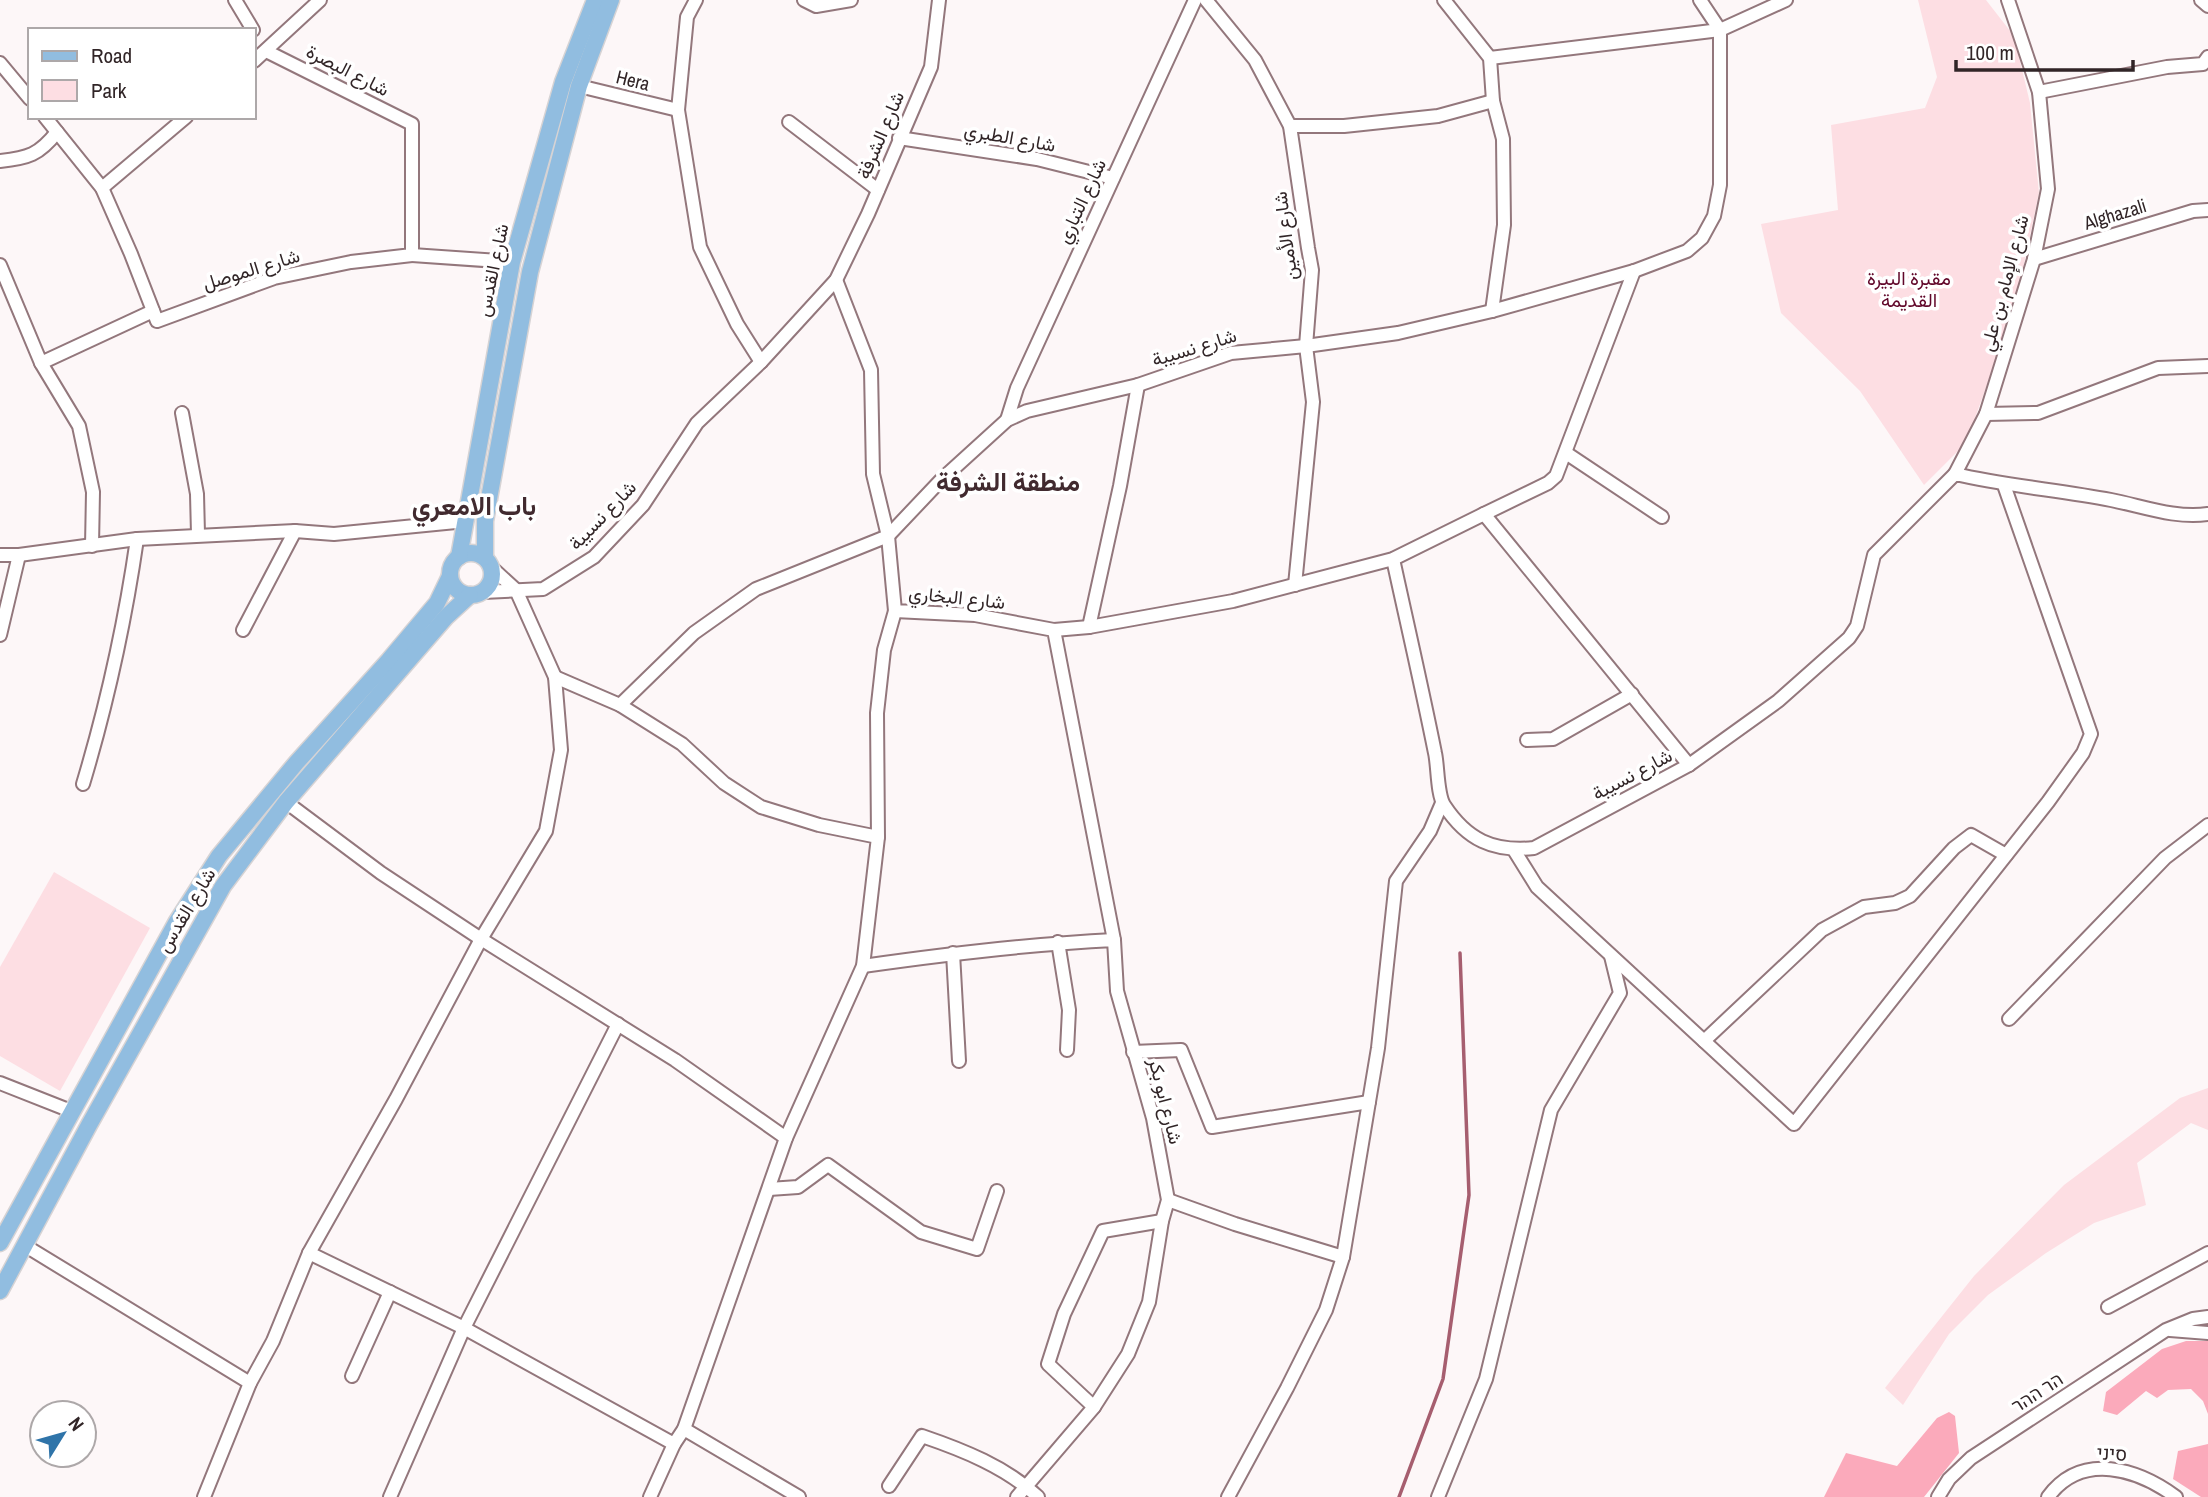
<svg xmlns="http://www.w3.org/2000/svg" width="2208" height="1497" font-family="'Archivo Narrow',Vazirmatn,Heebo,sans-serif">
  <rect width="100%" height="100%" fill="#fdf7f8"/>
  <!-- green -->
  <g fill="#fddee3">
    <polygon points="1918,0 1986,0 2014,36 2030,103 2039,193 2015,307 1966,443 1924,485 1860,391 1781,313 1761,224 1838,210 1831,125 1925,108 1937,77"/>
    <polygon points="54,872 150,928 60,1091 0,1056 0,967"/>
    <polygon points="2208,1088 2208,1130 2191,1123 2137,1163 2146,1205 2094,1223 2046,1253 1988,1295 1949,1334 1903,1405 1885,1388 1974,1276 2064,1185 2180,1098"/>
  </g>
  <!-- forest -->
  <g fill="#fbaabb">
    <polygon points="2186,1341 2208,1341 2208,1414 2203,1401 2191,1389 2168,1390 2157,1398 2146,1391 2117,1415 2103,1411 2106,1392 2162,1349"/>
    <polygon points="1949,1412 1955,1416 1959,1453 1924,1497 1824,1497 1846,1453 1897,1466 1937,1418"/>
    <polygon points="2208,1444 2208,1497 2201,1497 2173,1479 2178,1451"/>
  </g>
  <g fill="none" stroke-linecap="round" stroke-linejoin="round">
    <!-- stream -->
    <polyline stroke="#a65e6f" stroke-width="3.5" points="1399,1497 1443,1379 1469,1195 1460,953"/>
    <!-- minor casing -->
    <g stroke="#93777c" stroke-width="16">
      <g id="minor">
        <polyline points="235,0 253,30"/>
        <polyline points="696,0 687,17 678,110 700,247 737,324 761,362"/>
        <polyline points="804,0 816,6 851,0"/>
        <polyline points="1206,0 1255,60 1290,126 1308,248 1312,270 1306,346 1313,402 1295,585"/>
        <polyline points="1444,0 1490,58 1493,101 1503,139 1504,225 1492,311"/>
        <polyline points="1700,0 1720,30"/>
        <polyline points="2201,0 2208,6"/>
        <polyline points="1490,58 1720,30 1786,0"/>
        <polyline points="254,61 320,0"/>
        <polyline points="0,63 30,99"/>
        <polyline points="579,86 678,110"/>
        <polyline points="2039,92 2167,67 2203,64 2208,57"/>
        <polyline points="45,117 102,188 131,254 157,321 274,278 351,262 412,255 412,124 266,51"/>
        <polyline points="789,122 878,190"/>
        <polyline points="1290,126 1344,126 1438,116 1493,101"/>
        <polyline points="899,138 1037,159 1113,178"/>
        <path d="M0 161C28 158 39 155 57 132"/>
        <polyline points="102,188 186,117"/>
        <polyline points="412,255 512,262"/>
        <polyline points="2034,259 2193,211 2208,210"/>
        <polyline points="0,265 41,363 153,311"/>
        <polyline points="836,280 871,370 873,474 888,536"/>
        <polyline points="41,363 79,426 93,492 92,546"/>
        <polyline points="182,413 197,494 198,534"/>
        <polyline points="1986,414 2038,413 2158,368 2208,366"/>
        <polyline points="1007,420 1017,388 1195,0"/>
        <polyline points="1566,453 1662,517"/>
        <polyline points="1955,474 1986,414 2034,259 2048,189 2039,92 2008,0"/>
        <polyline points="1484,514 1548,483 1556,476 1634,271"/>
        <polyline points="888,536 941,480 1007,420 1027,411 1138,385 1231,353 1306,346 1398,333 1492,311 1634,271 1687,251 1702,238 1714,216 1720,185 1720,30"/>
        <polyline points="0,555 19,555 0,635"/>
        <polyline points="19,555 137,539 295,531 334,534 466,521"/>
        <path d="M1393 559C1407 623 1422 688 1435 753 1438 766 1437 794 1444 805 1467 840 1493 852 1534 848L1689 765 1778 701 1849 638 1857 626 1874 555 1955 474C2007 486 2059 490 2111 500 2142 506 2176 519 2208 514"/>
        <polyline points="483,592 543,589 594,557 643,505 697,423 761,362 836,280 868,214 931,67 939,0"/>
        <polyline points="1089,627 1120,486 1138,385"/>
        <polyline points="243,630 295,531"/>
        <polyline points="1054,630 1089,627 1233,601 1393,559 1484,514 1689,765"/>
        <polyline points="555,677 620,705 682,744 724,783 761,807 819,825 878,837 863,966 786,1138 684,1429 674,1444 650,1497"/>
        <polyline points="620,705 694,633 756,589 888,536 895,611 975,615 1054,630 1114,940"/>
        <polyline points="1527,740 1553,739 1632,694"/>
        <path d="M83 784C107 704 125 622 137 539"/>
        <polyline points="286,802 381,873 481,939 675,1060 786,1138"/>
        <polyline points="878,837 877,713 884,650 895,611"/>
        <polyline points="1514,850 1537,887 1794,1124 2048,802 2083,753 2091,734 2004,485"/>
        <polyline points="1058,942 1069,1010 1067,1050"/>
        <polyline points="953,953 959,1061"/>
        <path d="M863 966C947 954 1030 944 1114 940L1117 991 1153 1118 1168 1200 1162 1221 1149 1302 1128 1354 1094 1407 1017 1497"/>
        <polyline points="2009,1019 2165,858 2208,825"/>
        <polyline points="1704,1041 1822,930 1864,907 1895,903 1910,896 1954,848 1971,835 2006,855"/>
        <polyline points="1133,1052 1181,1050 1212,1127 1369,1102"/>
        <polyline points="0,1083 71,1111"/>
        <polyline points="769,1189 798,1187 828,1165 921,1232 977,1249 997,1191"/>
        <polyline points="1168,1200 1235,1224 1343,1257"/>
        <polyline points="24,1245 250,1383"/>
        <polyline points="309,1253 464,1328 674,1444"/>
        <polyline points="2108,1307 2208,1253"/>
        <polyline points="2170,1330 2208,1333"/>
        <polyline points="352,1376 390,1292"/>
        <polyline points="1094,1407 1048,1364 1064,1314 1103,1231 1162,1221"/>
        <polyline points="684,1429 799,1497"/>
        <path d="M889 1486 922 1436C963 1450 1006 1467 1038 1497"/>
        <polyline points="204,1497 250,1383 273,1341 309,1253 396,1099 481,939 546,831 561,750 555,677 516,590 492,568"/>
        <polyline points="390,1497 464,1328 618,1024"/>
        <polyline points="1228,1497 1287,1388 1326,1310 1343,1257 1378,1048 1396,881 1430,831 1442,803"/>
        <polyline points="1438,1497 1486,1379 1551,1110 1620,993 1611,956"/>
        <polyline points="1938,1497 1949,1479 1971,1458 2166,1330 2193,1319 2208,1317"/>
        <path d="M2048 1497C2082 1451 2138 1469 2176 1497"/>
      </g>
    </g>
    <!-- major casing -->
    <g stroke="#d6d3d4" stroke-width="19">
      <g id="major">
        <circle cx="471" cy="574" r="21"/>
        <polyline points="459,557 512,262 563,82 595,0"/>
        <polyline points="485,557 485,521 530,272 579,86 611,0"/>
        <polyline points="0,1243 176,923 219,856 297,762 389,660 437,603 450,576"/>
        <polyline points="0,1291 89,1125 223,886 286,802 446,617 470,595"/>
      </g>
    </g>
    <!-- minor -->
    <use href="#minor" stroke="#fff" stroke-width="12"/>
    <!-- major -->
    <use href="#major" stroke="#91bde0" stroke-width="16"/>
  </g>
  <g text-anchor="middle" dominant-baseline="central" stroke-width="7" stroke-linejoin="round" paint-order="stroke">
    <!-- street labels -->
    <g font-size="19" fill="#312527" stroke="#fff">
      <text transform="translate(348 70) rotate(27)">شارع البصرة</text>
      <text transform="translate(633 80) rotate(14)">Hera</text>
      <text transform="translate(880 135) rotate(-67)">شارع الشرفة</text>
      <text transform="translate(1010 137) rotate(10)">شارع الطبري</text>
      <text transform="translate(1081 201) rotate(-65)">شارع التباري</text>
      <text transform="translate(2115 214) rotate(-17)">Alghazali</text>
      <text transform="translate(1285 236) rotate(-97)">شارع الأمين</text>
      <text transform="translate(251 269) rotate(-17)">شارع الموصل</text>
      <text transform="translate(492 270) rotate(-78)">شارع القدس</text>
      <text transform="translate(2004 283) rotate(-75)">شارع الإمام بن علي</text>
      <text transform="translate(1194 347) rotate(-17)">شارع نسيبة</text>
      <text transform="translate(602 515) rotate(-46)">شارع نسيبة</text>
      <text transform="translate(957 597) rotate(6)">شارع البخاري</text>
      <text transform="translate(1632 774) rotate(-28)">شارع نسيبة</text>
      <text transform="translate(186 910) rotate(-59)">شارع القدس</text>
      <text transform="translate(1166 1101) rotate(76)">شارع ابو بكر</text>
      <text transform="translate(2037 1392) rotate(-33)">הר ההר</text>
      <text transform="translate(2112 1453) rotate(3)">סיני</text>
    </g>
    <!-- park labels -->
    <g font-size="19" fill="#61072a" stroke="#fff">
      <text x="1909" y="278">مقبرة البيرة<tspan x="1909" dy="22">القديمة</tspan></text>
    </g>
    <!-- district labels -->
    <g font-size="26" font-weight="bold" fill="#412a2f" stroke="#fff">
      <text x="1008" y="481">منطقة الشرفة</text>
      <text x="474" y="505">باب الامعري</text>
    </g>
  </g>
  <!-- legend -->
  <rect x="28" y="28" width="228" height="91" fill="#ffffff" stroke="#ada8a9" stroke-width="2"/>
  <rect x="42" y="51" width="35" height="10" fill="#91bde0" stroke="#ada8a9" stroke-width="2"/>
  <text x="91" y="63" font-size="21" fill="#312527">Road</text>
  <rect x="42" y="80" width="35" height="21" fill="#fddee3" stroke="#ada8a9" stroke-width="2"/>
  <text x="91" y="98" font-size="21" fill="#312527">Park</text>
  <!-- north arrow -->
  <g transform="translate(63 1434) rotate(53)"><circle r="33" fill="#ffffff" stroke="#ada8a9" stroke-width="2"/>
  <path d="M0-5L12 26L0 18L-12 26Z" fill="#2f74a9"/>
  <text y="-10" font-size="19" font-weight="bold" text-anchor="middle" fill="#312527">N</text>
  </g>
  <!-- scale -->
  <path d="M1956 60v10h177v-10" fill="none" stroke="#312527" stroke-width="3.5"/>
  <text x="1966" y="60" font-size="21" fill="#312527" stroke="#ffffff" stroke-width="5" paint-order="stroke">100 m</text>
</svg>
